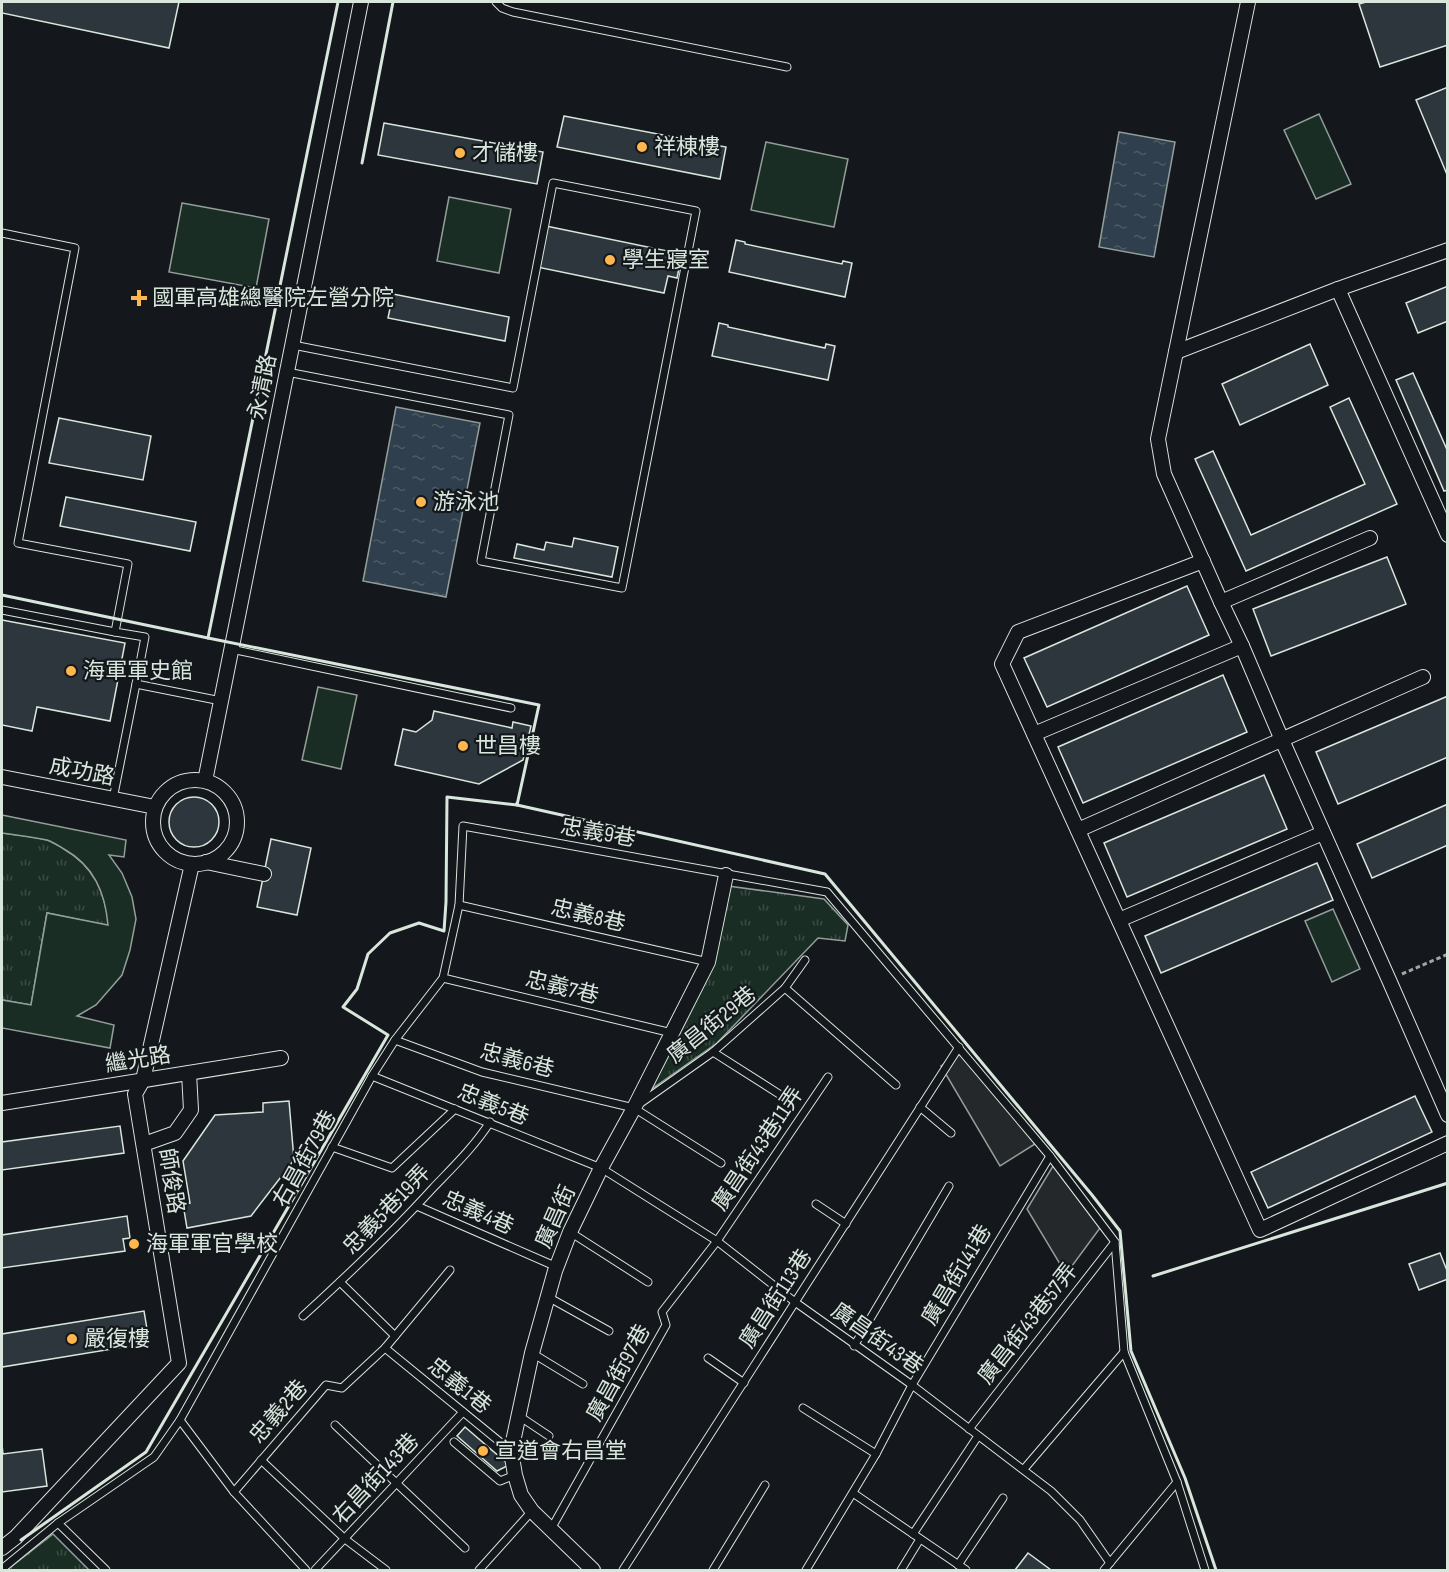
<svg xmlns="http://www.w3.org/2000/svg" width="1449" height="1572" font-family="'Sofia Sans Condensed','Noto Sans TC',sans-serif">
  <defs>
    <pattern id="grass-tufts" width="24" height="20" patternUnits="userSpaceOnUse" patternTransform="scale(1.5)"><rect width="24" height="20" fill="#1a2d24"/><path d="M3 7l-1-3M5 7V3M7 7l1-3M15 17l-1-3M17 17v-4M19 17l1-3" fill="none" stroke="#3b4b43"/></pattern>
    <pattern id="water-ripples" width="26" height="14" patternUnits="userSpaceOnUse" patternTransform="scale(1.5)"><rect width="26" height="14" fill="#2f3f4d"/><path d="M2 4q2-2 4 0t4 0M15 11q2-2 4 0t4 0" fill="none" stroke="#4c5b66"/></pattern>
  </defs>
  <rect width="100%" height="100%" fill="#14181c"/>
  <!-- grass -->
  <g fill="url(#grass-tufts)" stroke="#939e99" stroke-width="1.5">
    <path d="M2 833C17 835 33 836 47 840 53 842 59 846 64 849 94 866 105 893 109 926L47 913 31 1005 2 1000Z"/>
    <polygon points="728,886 824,899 848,925 845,941 818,938 717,1043 646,1093 712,964"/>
    <polygon points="53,1534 89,1570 7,1570"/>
  </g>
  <!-- garden -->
  <g fill="#1a2d24" stroke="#939e99" stroke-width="1.5">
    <polygon points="1319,114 1351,184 1316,199 1284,130"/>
    <polygon points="766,142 848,159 834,227 751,210"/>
    <polygon points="449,197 511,209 499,273 437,261"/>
    <polygon points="182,203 269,219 256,288 169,272"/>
    <polygon points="318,687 357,695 341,769 302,760"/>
    <path d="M2 815 126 840 124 857 109 855 122 873 132 897 136 919 130 950 122 975 96 1005 77 1016 114 1025 110 1048 2 1028V1000L31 1005 47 913 108 925C105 892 94 866 64 849 59 846 53 842 47 840 32 837 17 835 2 833Z"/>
    <polygon points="1333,909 1360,969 1332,982 1305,921"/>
  </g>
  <!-- parking -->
  <g fill="#24282b" stroke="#939e99" stroke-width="1.5">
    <polygon points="962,1053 1035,1144 1000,1166 941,1066"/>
    <polygon points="1053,1166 1100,1228 1066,1274 1027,1209"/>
  </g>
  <!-- water -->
  <g fill="url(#water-ripples)" stroke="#939e99" stroke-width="1.5">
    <polygon points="1119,132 1175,142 1154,257 1099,247"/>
    <polygon points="396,407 480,423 446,597 363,581"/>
  </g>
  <!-- building -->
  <g fill="#2c363c" stroke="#d8e6dc" stroke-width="1.5">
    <polygon points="2,2 179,2 169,48 2,13"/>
    <polygon points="1366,2 1448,2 1448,45 1380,67 1359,4"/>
    <polygon points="1448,87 1448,177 1416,100"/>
    <polygon points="564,116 726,147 720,179 557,147"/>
    <polygon points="384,123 543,152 537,184 378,155"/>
    <polygon points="546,226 682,254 677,278 668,276 664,293 537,267"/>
    <polygon points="736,240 745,242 745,244 842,264 843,261 852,263 845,297 729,272"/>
    <polygon points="1448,286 1448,321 1418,333 1406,303"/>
    <polygon points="393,294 509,317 505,341 388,318"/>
    <polygon points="719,323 728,325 728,327 825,348 826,344 835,346 828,380 712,356"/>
    <polygon points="1310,344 1328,385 1240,425 1222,384"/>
    <polygon points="1413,373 1448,452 1448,490 1444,491 1396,380"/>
    <polygon points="1349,398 1397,504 1246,571 1195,459 1213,451 1251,535 1365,484 1330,407"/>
    <polygon points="59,418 151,436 143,480 49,463"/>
    <polygon points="66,497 196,522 190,551 60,526"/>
    <polygon points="574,538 618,547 612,577 514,558 517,544 544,550 546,542 572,547"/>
    <polygon points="1387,557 1406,604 1271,656 1253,609"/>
    <polygon points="1187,586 1209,635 1047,707 1024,658"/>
    <polygon points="2,620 125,643 110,721 37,707 32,731 2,725"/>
    <polygon points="1223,675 1247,732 1083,803 1058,747"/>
    <polygon points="1448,696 1448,757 1338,804 1316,752"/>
    <polygon points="434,711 512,728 513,722 531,726 523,760 479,784 395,765 403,729 416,732 432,720"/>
    <polygon points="1264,775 1287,829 1127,897 1104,843"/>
    <circle cx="194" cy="822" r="25"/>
    <polygon points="1448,804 1448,845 1372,878 1357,844"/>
    <polygon points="271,839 311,848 297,915 257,907"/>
    <polygon points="1317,863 1333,900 1161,973 1145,936"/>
    <polygon points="1415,1096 1432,1132 1268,1208 1251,1172"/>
    <polygon points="289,1101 294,1160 251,1216 187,1228 183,1204 190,1203 183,1161 215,1115 263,1112 263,1103"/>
    <polygon points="120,1126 124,1153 2,1170 2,1142"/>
    <polygon points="127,1216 130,1238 123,1239 125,1251 2,1268 2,1235"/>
    <polygon points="1440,1253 1448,1273 1448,1279 1419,1290 1409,1264"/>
    <polygon points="144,1311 147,1329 141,1330 143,1344 2,1367 2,1334"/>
    <polygon points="465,1427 509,1465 497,1471 457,1436"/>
    <polygon points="2,1445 3,1454 42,1449 47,1486 2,1492"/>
    <polygon points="1028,1553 1051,1570 1015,1570"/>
  </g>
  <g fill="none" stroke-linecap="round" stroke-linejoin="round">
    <!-- service casing -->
    <g stroke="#d8e6dc" stroke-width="9">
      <g id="service">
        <polyline points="496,2 502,8 513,12 787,67"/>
        <polyline points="2,233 75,248 18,543 128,564 115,632 145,637 136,684 221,701"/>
        <polyline points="287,372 509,415 481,561 622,588 696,211 553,183 513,388 293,345"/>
        <polyline points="2,610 115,632"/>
        <polyline points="231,649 511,708"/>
        <polyline points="113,799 136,684"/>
        <polyline points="459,905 708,962"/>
        <polyline points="443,978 672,1033"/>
        <polyline points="785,988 896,1085"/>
        <polyline points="395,1040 482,1072 634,1108 721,1163"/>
        <polyline points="713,1052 779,1094"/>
        <polyline points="372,1076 601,1168 717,1241 795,1302 912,1385 1051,1491 1080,1520 1110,1563"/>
        <polyline points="638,1105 713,1052 785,988 805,960"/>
        <polyline points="920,1107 951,1133"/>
        <polyline points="332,1147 392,1168 455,1109"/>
        <polyline points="816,1204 846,1224"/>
        <polyline points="417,1206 557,1267"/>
        <polyline points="570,1232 648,1282"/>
        <polyline points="340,1282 395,1336"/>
        <polyline points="548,1297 609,1331"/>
        <path d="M303 1316C348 1275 392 1233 433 1188 453 1167 474 1147 490 1122"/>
        <polyline points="854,1346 949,1186"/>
        <polyline points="385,1348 511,1451"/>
        <polyline points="532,1353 583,1384"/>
        <polyline points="708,1358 744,1383"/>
        <polyline points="803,1408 876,1454"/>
        <polyline points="519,1416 549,1436"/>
        <polyline points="180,1420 234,1492 306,1570"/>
        <polyline points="335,1425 465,1548"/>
        <polyline points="969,1429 1115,1242"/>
        <polyline points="454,1442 500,1481 515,1475"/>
        <polyline points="261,1460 345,1539 386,1570"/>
        <polyline points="1024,1469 1124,1352"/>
        <polyline points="234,1492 326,1385 342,1388 385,1348 450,1270"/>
        <polyline points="853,1493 966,1570"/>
        <polyline points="58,1523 106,1570"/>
        <polyline points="551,1529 666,1325 662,1312 717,1241 828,1077"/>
        <polyline points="913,1534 978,1436"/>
        <polyline points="958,1565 1003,1498"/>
        <polyline points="2,1569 58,1523 154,1457 180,1420 372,1076 395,1040 443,978 459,905 463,826 827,892 1050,1156 1115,1242 1124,1352 1177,1482 1205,1570"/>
        <polyline points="315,1570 463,1412"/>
        <polyline points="479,1570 532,1511"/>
        <polyline points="623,1570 959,1047"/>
        <polyline points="713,1570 765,1485"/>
        <polyline points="806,1570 876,1454 912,1385 1050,1156"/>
        <polyline points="901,1570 920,1539"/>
        <polyline points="1104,1570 1177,1482"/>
      </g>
    </g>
    <!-- minor casing -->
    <g stroke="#d8e6dc" stroke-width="16">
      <g id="minor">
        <polyline points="1248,2 1158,439 1164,474 1221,602 1242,646 1282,740 1389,980 1448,1115"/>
        <polyline points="1338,289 1448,535"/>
        <polyline points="1176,352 1338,289 1448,250"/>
        <polyline points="1203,561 1018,632 1002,664 1260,1230 1448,1143"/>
        <polyline points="1221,602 1370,538"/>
        <polyline points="1034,734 1242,646"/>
        <polyline points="2,777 155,807"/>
        <circle cx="195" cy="822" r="42"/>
        <polyline points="205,781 361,2"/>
        <polyline points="1078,830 1423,677"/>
        <polyline points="206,862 264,874"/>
        <polyline points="1119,920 1323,833"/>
        <polyline points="2,1103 281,1058"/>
        <polyline points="144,1144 175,1133 191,1110 189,1073"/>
        <polyline points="2,1548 16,1537 179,1363 135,1094 143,1080 192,864"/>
        <polyline points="593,1570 532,1511 521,1495 515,1475 511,1451 532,1353 555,1271 570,1232 601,1168 634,1108 708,962 726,875"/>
      </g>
    </g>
    <!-- path -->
    <polyline stroke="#9da8a2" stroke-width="3" stroke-dasharray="4.5 3" stroke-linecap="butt" points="1402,974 1448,954"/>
    <!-- service -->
    <use href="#service" stroke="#14181c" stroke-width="7"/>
    <!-- minor -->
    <use href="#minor" stroke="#14181c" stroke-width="14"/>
    <!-- wall -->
    <g stroke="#d8e6dc" stroke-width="3">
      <polyline points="338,2 208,638 539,705 517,805 825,874 1092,1195 1120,1231 1131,1351 1185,1478 1216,1570"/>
      <polyline points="362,163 393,2"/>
      <polyline points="2,595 208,638"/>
      <polyline points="1153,1276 1448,1183"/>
      <polyline points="21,1540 146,1452 388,1035 343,1007 357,989 368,954 390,933 419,923 444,931 446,902 447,797 517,805 517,803"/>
    </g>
  </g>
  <!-- markers -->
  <g fill="#ffb74d" stroke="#14181c" stroke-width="2">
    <circle cx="642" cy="147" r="6"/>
    <circle cx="460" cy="153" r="6"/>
    <circle cx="610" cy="260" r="6"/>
    <path d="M136 289h6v6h6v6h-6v6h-6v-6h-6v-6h6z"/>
    <circle cx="421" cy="502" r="6"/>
    <circle cx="71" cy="671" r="6"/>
    <circle cx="463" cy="746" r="6"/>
    <circle cx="134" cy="1244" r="6"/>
    <circle cx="72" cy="1339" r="6"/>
    <circle cx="483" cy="1451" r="6"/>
  </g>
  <g text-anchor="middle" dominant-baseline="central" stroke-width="4.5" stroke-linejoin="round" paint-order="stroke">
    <!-- poi labels -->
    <g font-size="22" fill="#d8e6dc" stroke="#14181c" text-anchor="start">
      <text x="654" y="147">祥棟樓</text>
      <text x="472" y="153">才儲樓</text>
      <text x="622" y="260">學生寢室</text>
      <text x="152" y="298">國軍高雄總醫院左營分院</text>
      <text x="433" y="502">游泳池</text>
      <text x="83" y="671">海軍軍史館</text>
      <text x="475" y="746">世昌樓</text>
      <text x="146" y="1244">海軍軍官學校</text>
      <text x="84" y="1339">嚴復樓</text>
      <text x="495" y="1451">宣道會右昌堂</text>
    </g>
    <!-- street labels -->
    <g font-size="22" fill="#d8e6dc" stroke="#14181c">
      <text transform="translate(263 387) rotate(-79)">永清路</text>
      <text transform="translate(82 772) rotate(11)">成功路</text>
      <text transform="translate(598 833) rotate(10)">忠義9巷</text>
      <text transform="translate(588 916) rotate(13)">忠義8巷</text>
      <text transform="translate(562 988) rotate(14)">忠義7巷</text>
      <text transform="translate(712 1025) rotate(-39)">廣昌街29巷</text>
      <text transform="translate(138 1060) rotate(-9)">繼光路</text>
      <text transform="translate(517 1061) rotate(15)">忠義6巷</text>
      <text transform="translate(493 1105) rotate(22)">忠義5巷</text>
      <text transform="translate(758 1149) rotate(-56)">廣昌街43巷11弄</text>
      <text transform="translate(305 1159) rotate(-61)">右昌街79巷</text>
      <text transform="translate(171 1181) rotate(81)">師俊路</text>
      <text transform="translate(387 1210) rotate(-46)">忠義5巷19弄</text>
      <text transform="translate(478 1213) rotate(24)">忠義4巷</text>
      <text transform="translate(556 1217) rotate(-66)">廣昌街</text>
      <text transform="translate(957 1275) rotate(-59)">廣昌街141巷</text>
      <text transform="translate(776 1299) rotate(-57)">廣昌街113巷</text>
      <text transform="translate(1028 1324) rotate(-52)">廣昌街43巷57弄</text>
      <text transform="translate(877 1339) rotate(35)">廣昌街43巷</text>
      <text transform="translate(619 1373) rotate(-61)">廣昌街97巷</text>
      <text transform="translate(459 1386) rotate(39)">忠義1巷</text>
      <text transform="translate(279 1412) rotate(-49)">忠義2巷</text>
      <text transform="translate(376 1479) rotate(-47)">右昌街143巷</text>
    </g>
  </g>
  <!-- border -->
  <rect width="1449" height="1572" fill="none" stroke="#d8e6dc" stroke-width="6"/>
</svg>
